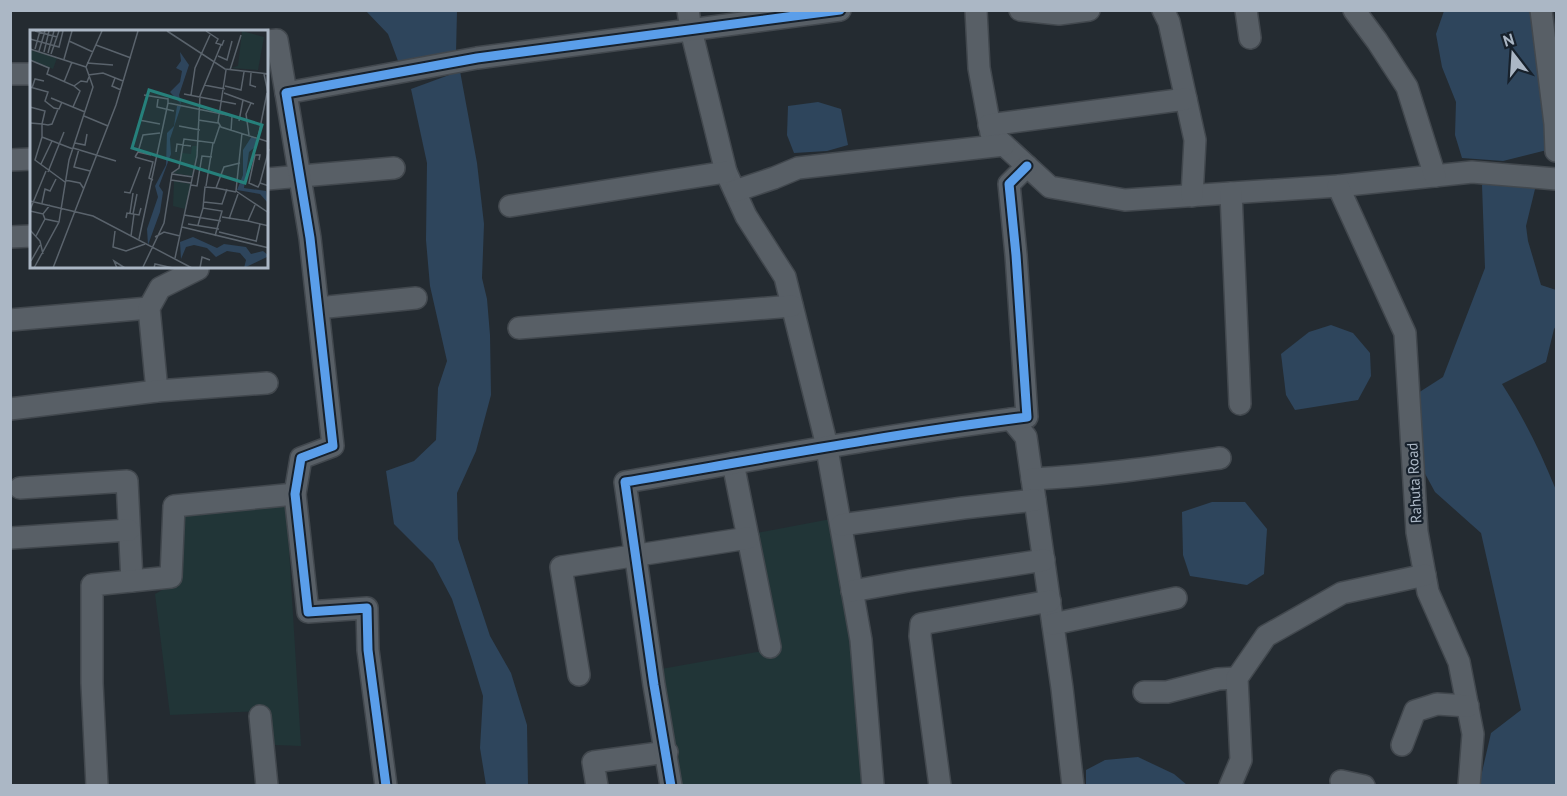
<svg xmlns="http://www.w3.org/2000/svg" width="1567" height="796" font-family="'PT Sans',sans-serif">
  <rect width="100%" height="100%" fill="#242b31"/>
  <!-- green -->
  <g fill="#213537">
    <polygon points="286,500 301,746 275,745 264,711 170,715 155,594 178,581 184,512"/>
    <polygon points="831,519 852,616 862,785 677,785 661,669 774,649 751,534"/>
  </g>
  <!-- water -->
  <g fill="#2e455c">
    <polygon points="366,11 457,11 456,53 398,61 388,34"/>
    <polygon points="1444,11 1529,11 1541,43 1547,150 1503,161 1462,158 1455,135 1456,102 1442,67 1436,34"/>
    <polygon points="460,71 477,163 484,224 482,278 487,299 490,335 491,395 476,451 457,493 458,539 490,636 511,673 527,725 528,785 486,785 480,748 483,696 472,660 452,599 433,563 394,524 386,471 414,461 436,440 438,388 447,361 430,286 426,240 427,163 411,89"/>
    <polygon points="818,102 841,109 848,145 827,151 794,153 787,135 788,106"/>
    <path d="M1482 185H1536L1526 226 1528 241 1541 285 1556 290V326L1554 329 1546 362 1502 384C1524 418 1541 453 1556 490V785H1479L1491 733 1521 710 1481 533 1435 492 1423 470 1418 393 1443 377 1485 268Z"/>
    <polygon points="1331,325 1353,333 1370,353 1371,376 1358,400 1295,410 1286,395 1281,354 1309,332"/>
    <polygon points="1212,502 1245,502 1267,529 1264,574 1247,585 1190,576 1183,555 1182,512"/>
    <polygon points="1138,757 1174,774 1187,785 1086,785 1086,770 1105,760"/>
  </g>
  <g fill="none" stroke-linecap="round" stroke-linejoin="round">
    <!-- minor casing -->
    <g stroke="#42484e" stroke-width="24">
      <g id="minor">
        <polyline points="688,10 691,30 726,172 746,216 785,277 825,438 861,640 873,786"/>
        <polyline points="976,10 979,68 991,133 1050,187 1125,200 1338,186 1472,172 1556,179"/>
        <polyline points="1020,10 1059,14 1089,10"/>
        <polyline points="1163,10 1169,22 1195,140 1192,196"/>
        <polyline points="1246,10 1250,38"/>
        <polyline points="1354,10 1377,41 1407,87 1435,176"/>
        <polyline points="1541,10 1555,124 1556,151"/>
        <polyline points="267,41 277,40 286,93"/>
        <polyline points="10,74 32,74"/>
        <polyline points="989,125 1186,99"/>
        <polyline points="10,160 32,159"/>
        <polyline points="267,179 394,168"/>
        <polyline points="1338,186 1405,333 1417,532 1428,592 1459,662 1473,734 1469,786"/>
        <polyline points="735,191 774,178 798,168 1004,145"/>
        <polyline points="1231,193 1240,404"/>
        <polyline points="510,206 726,172"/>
        <polyline points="10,237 32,236"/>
        <polyline points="318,308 416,298"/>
        <polyline points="10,320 149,308"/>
        <polyline points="519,328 792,306"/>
        <polyline points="157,391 149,308 160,288 198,269 198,267"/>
        <polyline points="10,409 157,391 267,383"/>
        <polyline points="1011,419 1026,437 1062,688 1073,786"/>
        <polyline points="733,463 770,647"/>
        <path d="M1032 479C1095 476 1157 467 1220 458"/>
        <polyline points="20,488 127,481 132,581"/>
        <polyline points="841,525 963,508 1035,500"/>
        <polyline points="11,538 129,530"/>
        <polyline points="852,591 908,581 1044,560"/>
        <polyline points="1053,624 1176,598"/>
        <polyline points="579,675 561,567 748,538"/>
        <polyline points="1144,692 1167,692 1218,679 1237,678"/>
        <polyline points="260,716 267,786"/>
        <polyline points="1402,745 1415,711 1437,704 1468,706"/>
        <polyline points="1341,781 1364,786"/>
        <polyline points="97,786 92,683 92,585 171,577 174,506 295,494"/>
        <polyline points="386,786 368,650 367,608 308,612 295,494 301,458 333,446 310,238 286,93 477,58 840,10"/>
        <polyline points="597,786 593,762 667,752"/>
        <path d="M671 786 654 685 625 482C759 459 892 434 1027 417L1016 255 1009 184 1027 166"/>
        <polyline points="940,786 920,636 921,624 1050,601"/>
        <polyline points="1230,786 1241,760 1237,678 1266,636 1342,593 1425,575"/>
      </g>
    </g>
    <!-- minor -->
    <use href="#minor" stroke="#585f66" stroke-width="21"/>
    <!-- cycleway casing -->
    <g stroke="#17212c" stroke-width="13">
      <g id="cycleway">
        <polyline points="386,786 368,650 367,608 308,612 295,494 301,458 333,446 310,238 286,93 477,58 840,10"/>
        <path d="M671 786 654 685 625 482C759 459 892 434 1027 417L1016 255 1009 184 1027 166"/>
      </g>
    </g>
    <!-- cycleway -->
    <use href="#cycleway" stroke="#5a9eea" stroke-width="9"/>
  </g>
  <g text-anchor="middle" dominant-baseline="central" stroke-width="4.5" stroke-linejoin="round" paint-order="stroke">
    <!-- street labels -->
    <g font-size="15" fill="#abb7c5" stroke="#17212c">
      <text transform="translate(1414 483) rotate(-93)">Rahuta Road</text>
    </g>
  </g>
  <!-- overview -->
  <g transform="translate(30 30)">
    <rect width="238" height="238" fill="#242b31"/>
    <path d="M212 1 234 7 228 40 201 38 208 36ZM0 20 27 28 23 39 0 30ZM162 116H168L162 146 143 143 150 138 152 123 161 124ZM144 151 161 154 155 179 143 176Z" fill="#213537"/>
    <path d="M150 22 159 35 149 65 151 74 140 62 150 52 152 41 146 38 151 31ZM147 76H151L140 109 141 124 129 156 133 162 130 182 118 215 117 199 128 167 125 156 136 135 137 103 144 96ZM222 106 226 108V116L219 122 214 158 236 161 238 173 230 164 207 160 213 145V120ZM163 207 187 218 194 214 216 217 221 224 233 221 239 226 214 238 216 230 210 223 197 221 186 227 177 218 164 215 156 217 151 229 150 212Z" fill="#2e455c"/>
    <path fill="none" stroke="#5a636c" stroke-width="1.5" d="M5 1 27 7M137 1 195 39 239 44M176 1 188 9 186 13 192 15 194 10M0 9 29 17 33 1M39 11 63 22M66 15 101 28M0 19 56 37M5 19 10 1M9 21 15 1M14 22 19 1M18 23 24 1M21 24 29 1M188 26 197 30 202 11M34 29 42 1M0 30 19 38 17 44 44 56 51 51 57 52 59 47M57 33 83 35M196 40 188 92 191 97 239 112M200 40 211 5M221 43 220 55 226 57M234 44 238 63M58 45 73 43 93 51M85 48 82 56 91 60M34 52 42 32M174 55 195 59M195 56 211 60 214 42M0 57 18 62 15 71 24 78 29 79 32 72M2 58 5 49 14 51M194 63 224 74M154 64 206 74M114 65 138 69V73M161 65 165 38 180 5M21 68 55 82M128 69 127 77 144 81M0 77 15 81 12 94 18 95 22 94 28 79M43 77 50 61 44 56M54 86 78 96M109 90 130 94M168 90 188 93M209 91 213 70M0 93 12 94V107M149 96 170 100M212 103 206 161 239 183M219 105 216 84 221 73M228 108 237 63M45 113 55 115 57 104M43 118 86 131M49 119 44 137 60 141M239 119 230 153 239 156M108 122 113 105 130 103M146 122 147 114 161 116M105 127 123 132 119 148 123 150M105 127 108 122 121 125M229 130 230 125H225L219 153 228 157 230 153M11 134 22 111M18 142 34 102M142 144 163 147M35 150 50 153 54 159M141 150 161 153M35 152 5 130 12 107 43 119M161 155 167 156 172 126 182 127M176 156 183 113M186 158 206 162M94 162 100 163 110 137M0 171 63 186 162 238M174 172 192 174 197 159M12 173 15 159 20 161 26 149M225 175 218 191 239 196M173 178 175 157 186 158 194 137 210 133M0 180 16 141M0 181 13 184 20 175M100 183 103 163M13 184 15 189 29 192M103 184 107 164M154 185 191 191M192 187 218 191M96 188 97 183 109 185 111 178M199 189 208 164M158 194 189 199M168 195 173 178 192 181 185 206M152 197 239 218M0 200 10 211 13 224M85 201 83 217 96 221 115 214M189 202 226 211M6 206 15 189M101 206 104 184M125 207 134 202 150 206M109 209 138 73 202 86 201 101M226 212 230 194M145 228 167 126 170 66 191 15M1 231 10 215M113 237 134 193 142 143 149 138 154 109 184 113 190 95M4 238 29 192 39 130 63 57 56 37 72 1M23 238 86 75 108 1M87 238 84 231 95 238M124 238 125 234 143 238M170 238 172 227 180 230"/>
    <path fill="#26807b" fill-opacity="0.15" stroke="#26807b" stroke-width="3" d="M119 60 232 95 215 153 102 118Z"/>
    <rect width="238" height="238" fill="none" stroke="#abb7c5" stroke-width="3"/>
  </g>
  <!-- border -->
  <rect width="1567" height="796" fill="none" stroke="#abb7c5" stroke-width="24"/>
  <!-- north arrow -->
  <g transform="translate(1513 54) rotate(343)" stroke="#17212c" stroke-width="4.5" paint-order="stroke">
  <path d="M0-4.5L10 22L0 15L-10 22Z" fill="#abb7c5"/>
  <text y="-9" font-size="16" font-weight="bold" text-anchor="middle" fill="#abb7c5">N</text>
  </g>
</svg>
